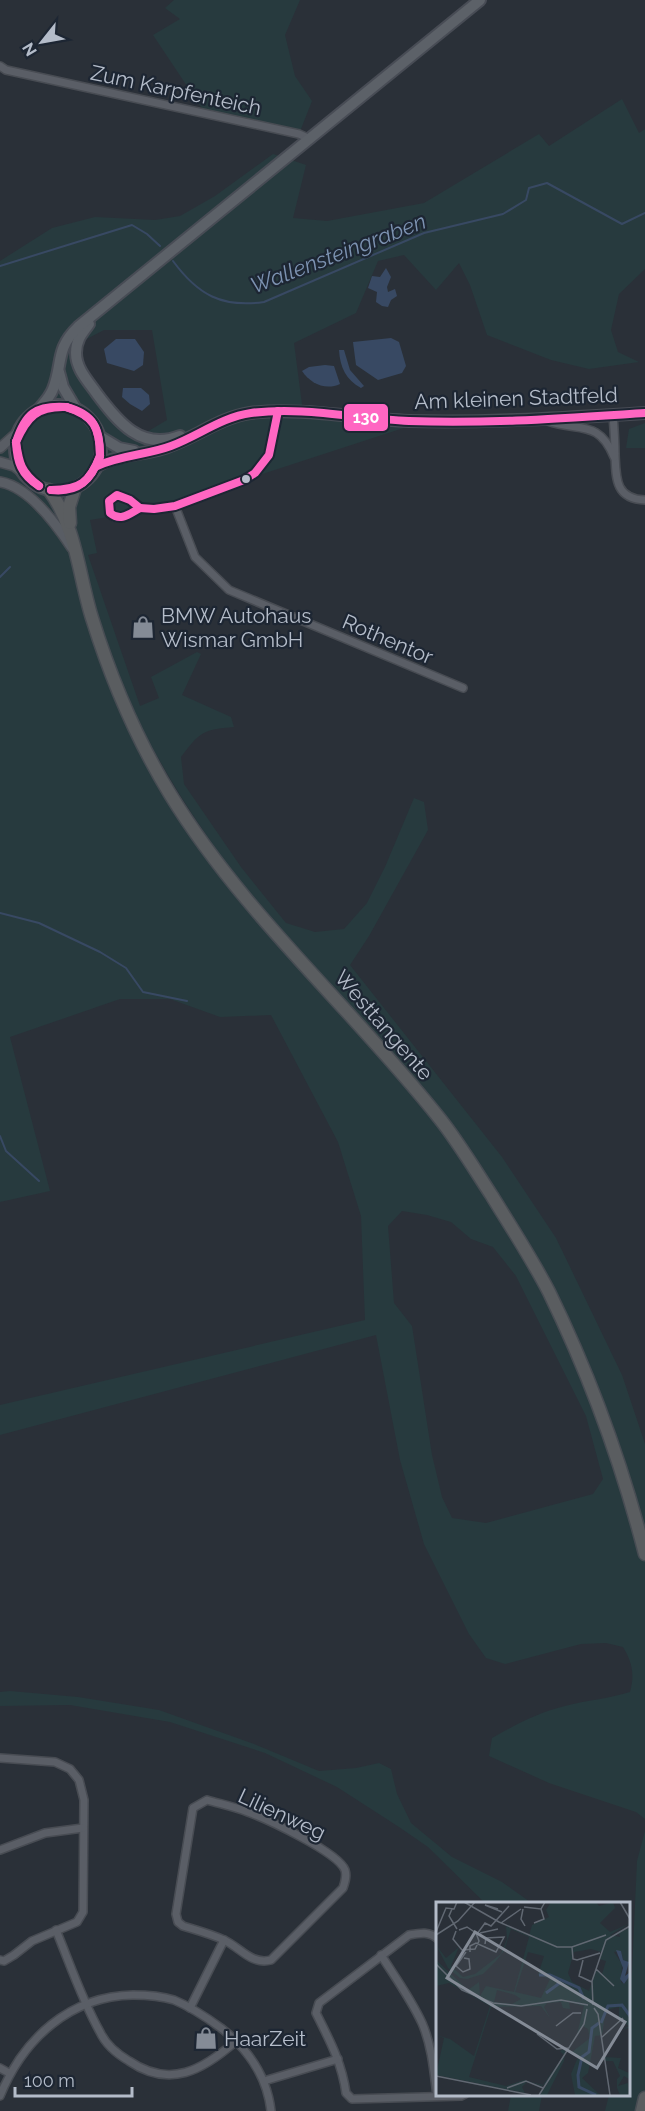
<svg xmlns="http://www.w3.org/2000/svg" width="645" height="2111" font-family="Raleway,sans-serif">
  <rect width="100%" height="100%" fill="#2a3038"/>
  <!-- green -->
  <g fill="#273a3e" fill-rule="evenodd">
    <polygon points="174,0 300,0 285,35 295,76 312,101 299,134 205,113 153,35 180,19 165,8"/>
    <path d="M622 99 639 133 645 129V269L619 294 611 330 618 352 639 362 589 369 551 360 487 335 470 285 459 263 436 290 404 255 378 261 356 313 294 343 303 412 425 421 244 480 175 506 90 520 97 553 88 555 140 706 159 698 151 677 197 652 201 654 182 695 231 717 234 727C203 729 199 733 181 757L184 784 241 867 286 923 315 932 344 929 367 903 385 867 414 798 424 802 428 830 369 936 350 965 502 1157 556 1238 622 1375 645 1444V1532C634 1493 624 1453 609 1415 558 1287 490 1170 402 1064 354 1006 299 954 251 895 205 838 165 775 132 709L129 710 196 833 393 1062 480 1177 575 1350 645 1554V1819L636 1812 549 1783 489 1756 492 1738C515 1725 539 1712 565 1706 587 1700 608 1699 630 1692 635 1674 632 1662 623 1647L606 1643 581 1644 505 1664 486 1658 469 1634 424 1544 400 1460 376 1335 0 1435V1405L365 1320 361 1216 338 1142 271 1015 220 1017 170 999H120L10 1037 50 1191 0 1202V261L52 228 95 217 155 220 180 216 215 196 273 154 306 165 293 218 327 221 424 203 539 134 549 146ZM104 330H152L167 420 140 436 83 375 77 344ZM402 1211 427 1215 451 1222 471 1239 493 1247 516 1276 586 1416 603 1479 593 1494 486 1523 452 1518 442 1497 432 1455 412 1326 394 1303 388 1226Z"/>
    <polygon points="645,423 645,448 626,448 629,429"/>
    <polygon points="10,1691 78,1697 159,1710 254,1744 319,1771 356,1768 379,1763 391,1769 397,1794 411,1823 452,1857 502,1882 533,1904 486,1904 428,1847 399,1827 337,1787 265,1753 170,1722 70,1705 0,1706 0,1692"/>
    <polygon points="645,1831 645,2098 642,2111 605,2111 609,2095 628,2094 629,1991 632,1971 637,1861"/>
    <polygon points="511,2095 542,2095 539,2111 508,2111"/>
  </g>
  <!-- water -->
  <g fill="#384963">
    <polygon points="386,268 391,277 387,287 388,292 395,289 397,296 391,300 388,307 382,306 376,302 377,292 368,288 372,276 380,277"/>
    <polygon points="391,338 399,342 406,366 402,373 378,380 356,365 353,342"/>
    <polygon points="116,339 135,339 144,352 143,365 134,371 107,363 104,349"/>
    <path d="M339 350H344L350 370 364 386 361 388C346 380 340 367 339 350Z"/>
    <path d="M325 365 334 366 340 384C325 391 310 383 302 371L309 367Z"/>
    <polygon points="123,388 141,388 149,395 150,404 142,411 130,404 122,397"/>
  </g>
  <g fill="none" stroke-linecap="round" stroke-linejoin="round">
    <!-- stream -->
    <g stroke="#384963" stroke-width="2">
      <path d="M173 261C198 295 222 308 264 302L424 233 503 214 526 200 529 188 547 183 622 224 645 213"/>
      <polyline points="0,266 132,225 147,234 160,246"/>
      <polyline points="0,577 10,567"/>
      <polyline points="0,913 39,923 100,952 126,968 143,992 187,1001"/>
      <polyline points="0,1136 6,1151 39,1181"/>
    </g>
    <!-- street casing -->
    <g stroke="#484c53" stroke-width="10">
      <g id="street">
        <polyline points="0,66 6,70 299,134 310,139"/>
        <path d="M613 415C614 428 615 441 615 454 616 478 615 499 645 500"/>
        <path d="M548 421C578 432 599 419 614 457"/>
        <polyline points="175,506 195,557 229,590 463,688"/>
        <polyline points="140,508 130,500 117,495 109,501 110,513 115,517 121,518 140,508 154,509 175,506 244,480 255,473 269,455 278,411"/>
        <polyline points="0,1758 55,1762 70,1769 79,1780 84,1800 83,1912 77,1922 32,1941 14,1955 4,1961 0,1960"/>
        <path d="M207 1800C221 1804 235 1807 248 1812 267 1819 338 1852 345 1870 347 1876 345 1882 343 1888L271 1960C251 1965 241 1948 224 1940 211 1934 196 1930 183 1926L178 1922 176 1914 193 1808Z"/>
        <polyline points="0,1850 45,1833 83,1828"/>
        <path d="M56 1930C70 1964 82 2000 100 2032 106 2045 117 2054 129 2061 170 2089 203 2070 236 2041"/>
        <path d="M438 1939C429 1931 420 1933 409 1935L319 2003 316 2013C329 2039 342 2063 346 2093L352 2099 461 2096 465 2094"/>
        <path d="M381 1955C395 1977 411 1999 422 2023 432 2046 434 2072 437 2096"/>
        <polyline points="190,2008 224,1940"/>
        <polyline points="0,2068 9,2073"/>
        <polyline points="264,2081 338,2059"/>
        <path d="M0 2096C23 2039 70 1996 133 1995 146 1995 161 1996 174 2000 191 2007 206 2017 221 2028 248 2049 267 2076 271 2111"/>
      </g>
    </g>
    <!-- secondary casing -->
    <g stroke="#484c53" stroke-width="12">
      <g id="secondary">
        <polyline points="0,448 18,432"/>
        <polyline points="0,462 14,466 22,472"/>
        <path d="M0 482C29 487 57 525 72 548"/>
      </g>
    </g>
    <!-- primary casing -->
    <g stroke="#484c55" stroke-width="14">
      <g id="primary">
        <path d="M89 324C82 333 76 340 76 353 76 369 88 381 97 394 118 422 141 451 180 436"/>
        <polyline points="59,372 63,387 76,409"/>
        <circle cx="58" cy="448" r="43"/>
        <path d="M39 409C44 403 50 397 53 389 63 364 55 349 78 327L480 0"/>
        <polyline points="99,436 119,448 134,451"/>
        <path d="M97 466C117 455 137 455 158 450 190 442 217 418 250 413 303 407 356 419 409 421 487 423 567 418 645 413"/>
      </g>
    </g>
    <!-- highway casing -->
    <g stroke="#474c53" stroke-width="15">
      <g id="highway">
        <path d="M49 490C76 526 79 577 92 618 111 679 137 740 170 794 244 915 353 1009 440 1119 459 1143 475 1170 492 1196 511 1227 532 1259 549 1292 590 1376 622 1464 645 1554"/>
        <polyline points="70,523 69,507 75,488"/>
        <polyline points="642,2111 645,2098"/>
      </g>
    </g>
    <!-- street -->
    <use href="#street" stroke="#5a5e66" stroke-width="7"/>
    <!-- secondary -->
    <use href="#secondary" stroke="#595d64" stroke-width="9"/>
    <!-- primary -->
    <use href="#primary" stroke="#5c6168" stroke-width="10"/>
    <!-- highway -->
    <use href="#highway" stroke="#5a5d60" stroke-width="12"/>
    <!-- bus-1 casing -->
    <g stroke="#1d2633" stroke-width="12">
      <g id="bus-1">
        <path d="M66 407C94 414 100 429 100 456"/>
        <path d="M66 407C94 416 100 427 100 456"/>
        <path d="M16 442C19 463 21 472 39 486"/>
        <path d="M16 442C17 462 21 475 39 486"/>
        <path d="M16 442C25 414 35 405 66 407"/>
        <path d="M16 442C27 417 37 406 66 407"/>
        <path d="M97 466C121 455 147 455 171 446 198 436 222 417 251 413 303 406 357 419 409 421 488 424 567 418 645 413"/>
        <path d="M51 490C79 493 91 480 100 456"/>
        <path d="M51 490C80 490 90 482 100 456"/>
        <path d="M117 495 130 500 140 508C129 514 121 522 110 513L109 501Z"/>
        <polyline points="140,508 154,509 175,506 244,480 255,473 269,455 278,411"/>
      </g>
    </g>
    <!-- bus-1 -->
    <use href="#bus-1" stroke="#ff66c2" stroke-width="8"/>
  </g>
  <!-- icons -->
  <defs>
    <g id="shop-bare" transform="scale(1.8)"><path d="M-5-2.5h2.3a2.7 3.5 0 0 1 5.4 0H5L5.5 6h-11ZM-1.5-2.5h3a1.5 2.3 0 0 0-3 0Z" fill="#848b96" stroke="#1d2633" stroke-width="2.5" paint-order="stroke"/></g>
  </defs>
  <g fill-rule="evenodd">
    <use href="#shop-bare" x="143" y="627"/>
    <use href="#shop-bare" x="206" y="2038"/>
  </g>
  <!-- markers -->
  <circle fill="#b4bcc9" stroke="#1d2633" stroke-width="2" cx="246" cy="479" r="5"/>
  <g text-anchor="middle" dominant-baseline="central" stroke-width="4.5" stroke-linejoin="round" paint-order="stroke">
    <!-- street labels -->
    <g font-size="21" fill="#b4bcc9" stroke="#1d2633">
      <text transform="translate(176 90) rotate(12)">Zum Karpfenteich</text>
      <text transform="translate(516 398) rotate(-2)">Am kleinen Stadtfeld</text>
      <text transform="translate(388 639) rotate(23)">Rothentor</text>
      <text transform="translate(384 1025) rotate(49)">Westtangente</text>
      <text transform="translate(282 1814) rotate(25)">Lilienweg</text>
    </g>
    <!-- poi labels -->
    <g font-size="21" fill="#b4bcc9" stroke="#1d2633" text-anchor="start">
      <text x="161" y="615">BMW Autohaus<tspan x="161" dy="24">Wismar GmbH</tspan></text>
      <text x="224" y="2038">HaarZeit</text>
    </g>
    <!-- water labels -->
    <g font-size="22" font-style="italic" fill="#7c92b1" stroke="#1d2633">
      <text transform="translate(338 253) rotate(-21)">Wallensteingraben</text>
    </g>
  </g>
  <!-- overview -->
  <g transform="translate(436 1902)">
    <rect width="194" height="194" fill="#2a3038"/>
    <path d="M115 0H160L163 4 177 0 179 6 164 21 174 30 193 22 174 33 184 35 183 31 193 26V60L187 58 185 49 178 50 186 62 185 80 188 82 193 75V126L187 127 193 124 183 118V105L170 108 166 133 159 134 152 171 146 176 164 193H139L135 172 142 155 136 150 154 136 152 127 147 124 141 132 148 104 133 100 134 107 127 106 125 100 111 101 108 105 114 116 105 104 55 105 33 175 70 184 88 178 107 183 128 153 124 149 130 146 128 159 111 193H104L113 179 106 184 92 179 86 185 89 191 0 173 8 136 0 133 14 137 38 154 54 104 13 81 0 84V58L32 88 43 80 44 94 50 84 78 90 93 35 75 27 68 49 60 59 47 72 31 77 24 76 12 66 0 43 10 56 23 45 15 64 27 75 39 72 65 52 71 37 70 24 93 34 96 23 113 15 110 8ZM155 47 165 50 163 57 170 59 166 72 160 67 153 89 136 80 132 71 138 50ZM92 50 108 54 102 73 114 77 105 96 79 90ZM61 88 79 93 85 97 76 102 58 100ZM169 155 185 156 182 166 193 171V177L188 174 182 184 192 181 193 193H184L181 186V177L184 174 177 159H169Z" fill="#273a3e" fill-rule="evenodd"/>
    <path d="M180 48 185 49 187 58 193 60 189 74 193 71V75L188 82 184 77 187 66Z" fill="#384963"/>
    <path fill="none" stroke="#384963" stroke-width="3" d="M103 73H114L143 86 148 97M110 91 125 80M165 121 172 104 186 103 194 114M160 193 143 185 142 173 146 155 153 150 156 126 163 121"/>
    <path fill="none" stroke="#616872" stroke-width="1.5" d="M28 0 63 20 121 45H136L170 33M184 0 194 17M88 5 105 7 109 0M16 7 13 14 21 27M62 7 49 3 66 10M87 7 85 17 89 24M65 21 85 7M98 21 108 17 105 7M20 29 17 37 26 48 39 47 43 39 40 31 31 25 23 28M0 30 10 6 18 7 21 0M44 31 62 27M41 32 49 21 55 24 73 4M0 33 22 19 39 0M136 45 137 57 141 58 164 51M34 50V44L40 41 60 50 68 35 50 36 49 42M28 56 33 57 34 67 27 70 20 64 30 50M147 58 143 74 156 80M0 62 26 88 57 101 85 104 125 98 152 103M160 67 178 84M157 103 156 79 170 38 194 24M158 106 162 112 174 193M120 124 137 111H145M101 132 121 147 133 146M165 136 187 116M0 174 95 193M71 186 90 179 107 186M103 193 148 122 151 107"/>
    <path fill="#848b96" fill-opacity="0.15" stroke="#848b96" stroke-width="3" d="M39 30 189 120 161 166 11 76Z"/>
    <rect width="194" height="194" fill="none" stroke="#b4bcc9" stroke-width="3"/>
  </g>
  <rect stroke="#1d2633" stroke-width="2" x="343" y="403" width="46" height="29" rx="6" fill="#ff66c2"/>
  <g font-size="16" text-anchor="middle" font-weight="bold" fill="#fff">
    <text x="366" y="423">130</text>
  </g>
  <!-- north arrow -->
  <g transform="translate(42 42) rotate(239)" stroke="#1d2633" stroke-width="4.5" paint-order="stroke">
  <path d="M0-4.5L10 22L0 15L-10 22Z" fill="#b4bcc9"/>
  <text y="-9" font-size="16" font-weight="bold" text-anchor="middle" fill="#b4bcc9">N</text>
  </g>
  <!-- scale -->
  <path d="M15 2087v9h117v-9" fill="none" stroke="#b4bcc9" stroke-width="3"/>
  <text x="24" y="2087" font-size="18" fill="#b4bcc9" stroke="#1d2633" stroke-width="4.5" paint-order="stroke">100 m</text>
</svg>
